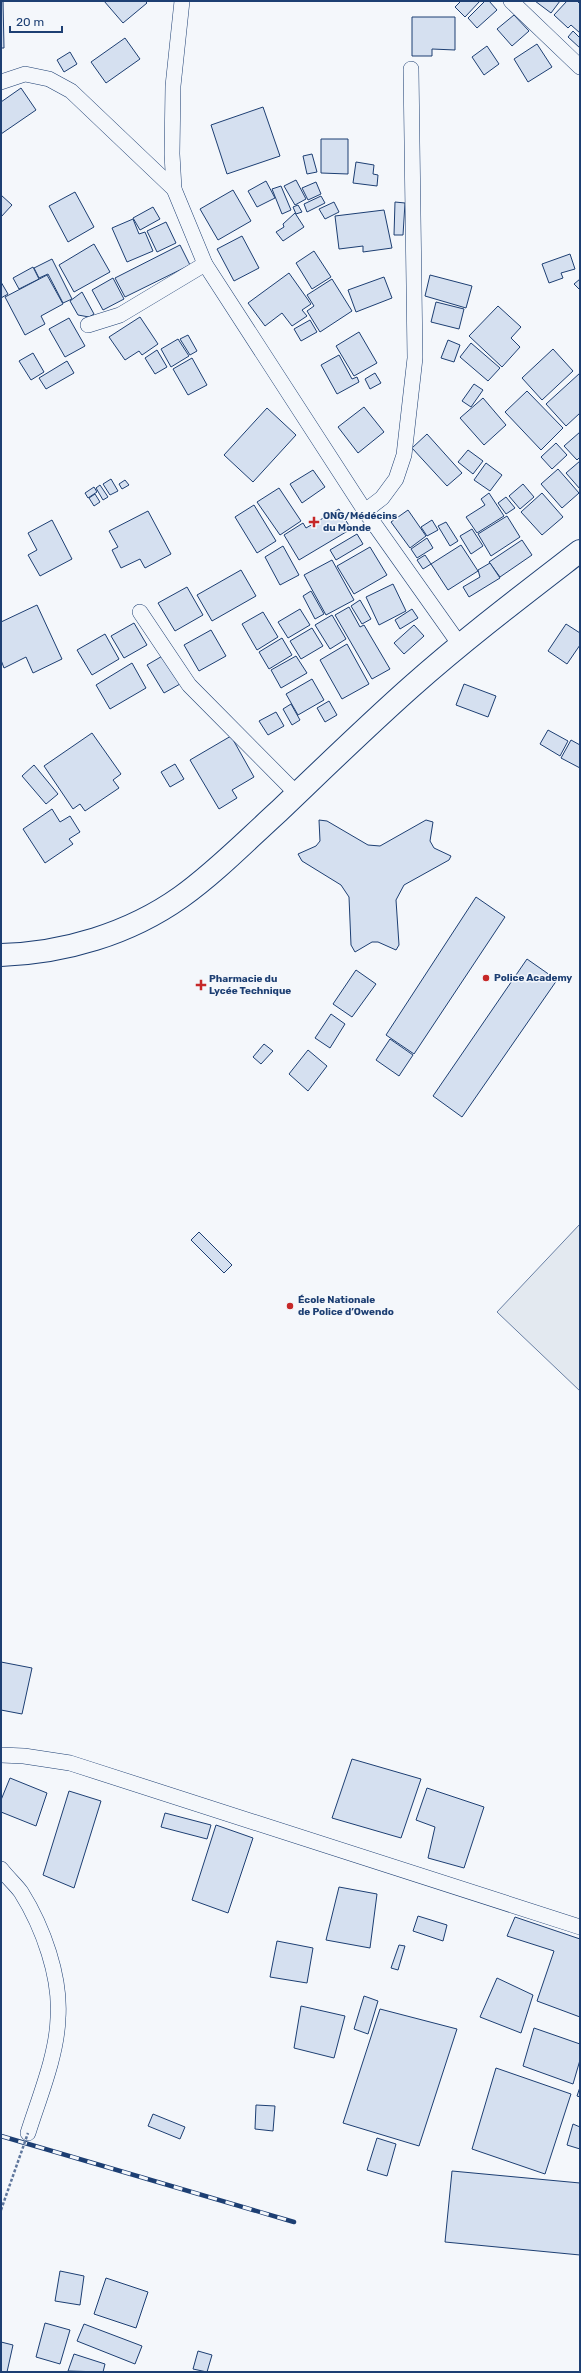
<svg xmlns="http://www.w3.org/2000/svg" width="581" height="2373" font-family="Rubik,sans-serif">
  <rect width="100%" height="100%" fill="#f4f7fb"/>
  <!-- green -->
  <polygon fill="#e3e9f0" stroke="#687fa3" points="580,1224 580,1391 497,1312"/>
  <!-- building -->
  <g fill="#d5e0f0" stroke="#1d3f73">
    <polygon points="1,1 3,1 4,48 1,48"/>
    <polygon points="104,1 145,1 147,3 123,23"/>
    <polygon points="461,1 480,1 465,17 455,7"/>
    <polygon points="485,1 489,1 497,10 477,28 468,18"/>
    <polygon points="535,1 560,1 551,13"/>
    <polygon points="567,1 577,1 580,4 580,33 571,25 568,28 554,15"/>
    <polygon points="514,15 529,31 512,46 497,29"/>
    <polygon points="412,17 455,17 455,50 432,49 432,56 412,56"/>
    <polygon points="573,31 580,38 580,48 568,37"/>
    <polygon points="125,38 140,59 106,83 91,62"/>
    <polygon points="537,44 552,67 528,82 514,59"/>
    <polygon points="487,46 499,64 484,75 472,57"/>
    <polygon points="70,52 77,64 64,72 57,60"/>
    <polygon points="21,88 36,110 1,134 1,102"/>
    <polygon points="263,107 280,156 227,174 211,125"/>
    <polygon points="321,139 348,139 348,174 321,173"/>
    <polygon points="312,154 317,172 307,174 303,156"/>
    <polygon points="356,162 374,165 373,174 378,175 377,186 353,183"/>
    <polygon points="296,180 306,199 295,205 284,186"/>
    <polygon points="266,181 275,198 257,207 248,191"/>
    <polygon points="316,182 321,194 308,200 302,188"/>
    <polygon points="281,186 291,210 282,214 272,189"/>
    <polygon points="233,190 251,221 218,240 200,209"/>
    <polygon points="75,192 94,227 68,242 49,206"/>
    <polygon points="1,195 12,205 1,217"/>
    <polygon points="321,196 325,203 307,212 304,204"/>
    <polygon points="334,202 339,212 325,219 319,209"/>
    <polygon points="395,202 405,203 403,235 394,235"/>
    <polygon points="298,205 302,212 296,214 293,207"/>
    <polygon points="153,207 160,219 140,230 133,218"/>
    <polygon points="384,210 392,248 363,252 363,246 339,249 335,216"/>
    <polygon points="295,213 304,227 283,241 276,232 284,227 283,224"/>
    <polygon points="133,219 139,234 145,232 153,251 127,262 112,228"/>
    <polygon points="166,222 176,243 157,252 147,231"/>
    <polygon points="242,236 259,268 234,281 217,249"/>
    <polygon points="94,244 110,272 74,292 59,265"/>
    <polygon points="180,245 190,265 125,297 115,278"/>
    <polygon points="314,251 331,277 312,289 296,263"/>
    <polygon points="570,254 575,269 561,273 563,278 549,283 542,264"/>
    <polygon points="52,259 72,299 63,303 48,274 39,278 34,268"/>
    <polygon points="33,267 39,279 19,289 13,278"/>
    <polygon points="289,273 311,304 302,310 307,316 292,326 282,313 265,326 248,303"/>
    <polygon points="47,275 63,304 41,316 45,324 25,335 5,297"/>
    <polygon points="430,275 472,286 466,308 425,296"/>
    <polygon points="384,277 392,298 356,312 348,290"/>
    <polygon points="113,278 124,299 103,310 92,290"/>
    <polygon points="332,279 352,311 320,332 307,311 314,306 307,295"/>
    <polygon points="580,279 580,290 574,284"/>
    <polygon points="1,282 8,294 1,298"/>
    <polygon points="82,292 94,314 89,317 78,315 70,301"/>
    <polygon points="436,302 464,309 459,329 431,322"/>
    <polygon points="498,306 521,327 511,338 520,347 502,367 469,336"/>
    <polygon points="140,317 158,344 142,355 139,351 125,360 109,337"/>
    <polygon points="69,318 85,346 65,357 49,329"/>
    <polygon points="310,320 317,332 301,341 294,329"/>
    <polygon points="359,332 377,363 354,376 336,346"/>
    <polygon points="188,335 197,351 190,355 180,339"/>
    <polygon points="178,339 189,356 171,367 161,349"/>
    <polygon points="448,340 460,345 454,362 441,358"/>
    <polygon points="471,343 500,368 488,381 460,357"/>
    <polygon points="553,349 573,371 542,400 522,378"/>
    <polygon points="157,350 167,367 155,374 145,358"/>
    <polygon points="33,353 44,372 31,380 19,361"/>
    <polygon points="339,355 352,379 357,377 359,382 337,394 321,365"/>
    <polygon points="192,358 207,385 188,395 173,369"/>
    <polygon points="67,361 74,373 46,389 39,378"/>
    <polygon points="375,373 381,383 370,389 365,379"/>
    <polygon points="580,373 580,413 566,426 546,404"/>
    <polygon points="474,384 483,390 471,407 462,401"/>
    <polygon points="527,391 563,428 541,450 505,412"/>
    <polygon points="483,398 506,425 484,445 460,418"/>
    <polygon points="364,407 384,432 358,453 338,427"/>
    <polygon points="267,408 296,435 253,482 224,455"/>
    <polygon points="580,432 580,457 577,460 564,446"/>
    <polygon points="427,434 462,473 447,486 412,448"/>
    <polygon points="556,443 567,455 552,469 541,457"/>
    <polygon points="468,450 483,461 473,474 458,462"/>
    <polygon points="580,461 580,489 566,473"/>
    <polygon points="486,463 502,475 490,491 474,480"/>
    <polygon points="558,469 579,493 562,508 541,484"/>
    <polygon points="313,470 325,487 302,503 290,484"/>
    <polygon points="111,479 118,491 110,495 103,484"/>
    <polygon points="125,480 129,485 122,489 119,484"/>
    <polygon points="523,484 534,497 520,509 509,496"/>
    <polygon points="100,485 108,497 103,500 96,488"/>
    <polygon points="94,487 97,492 88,498 85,493"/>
    <polygon points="279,488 301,521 280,535 257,502"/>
    <polygon points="489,493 504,516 477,533 466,517 485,505 481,499"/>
    <polygon points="542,493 563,517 542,535 521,512"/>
    <polygon points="95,494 100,502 94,506 89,498"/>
    <polygon points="506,497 515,508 506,514 498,503"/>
    <polygon points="254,505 276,541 257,553 235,517"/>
    <polygon points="339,509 351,529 299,560 284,535 303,523 306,528"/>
    <polygon points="408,510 426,536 410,548 391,522"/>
    <polygon points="148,511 171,554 145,568 140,559 121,568 112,550 118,547 109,531"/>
    <polygon points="507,516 520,537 491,556 478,534"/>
    <polygon points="52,520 72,559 40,576 28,555 37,550 28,533"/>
    <polygon points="432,520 438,530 427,536 421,527"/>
    <polygon points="446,522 458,541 450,546 438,526"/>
    <polygon points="472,529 483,546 471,554 460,536"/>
    <polygon points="357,534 363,544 336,560 330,550"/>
    <polygon points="427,538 433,548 417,558 411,549"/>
    <polygon points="522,540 532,555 500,577 489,562"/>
    <polygon points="461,545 478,571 448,590 431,564"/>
    <polygon points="283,546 299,575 280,585 265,557"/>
    <polygon points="370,547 387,575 354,594 337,566"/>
    <polygon points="425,555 431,564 423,569 417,560"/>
    <polygon points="332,560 354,600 326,615 304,575"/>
    <polygon points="490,563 500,578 469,597 463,587 480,577 478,570"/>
    <polygon points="241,570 256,596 212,621 197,595"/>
    <polygon points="393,584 406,611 379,625 366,597"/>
    <polygon points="187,587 203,615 175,631 158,603"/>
    <polygon points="311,591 324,614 315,619 303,596"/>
    <polygon points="360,600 371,619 362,624 351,606"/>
    <polygon points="37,605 62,659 33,673 26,657 4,668 1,660 1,622"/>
    <polygon points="349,607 360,627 364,625 390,669 372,679 335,615"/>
    <polygon points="300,609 310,625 288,638 278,622"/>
    <polygon points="412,609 418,618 400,629 395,620"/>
    <polygon points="263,612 278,637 257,650 242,624"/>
    <polygon points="332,615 346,639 330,649 315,625"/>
    <polygon points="134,623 147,645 124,658 111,636"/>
    <polygon points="566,624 580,633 580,645 567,664 548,651"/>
    <polygon points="414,625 424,636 404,654 394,643"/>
    <polygon points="312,628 323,646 301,659 290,641"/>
    <polygon points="211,630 226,656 199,671 184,645"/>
    <polygon points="105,634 119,659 92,675 77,650"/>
    <polygon points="282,638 292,655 269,669 259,652"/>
    <polygon points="347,644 369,684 342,699 320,660"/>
    <polygon points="164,655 180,684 164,693 147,665"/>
    <polygon points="296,656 307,673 281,688 271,670"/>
    <polygon points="132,663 146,688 110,709 96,685"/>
    <polygon points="312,679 324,700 298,715 286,694"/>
    <polygon points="464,684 496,696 488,717 456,705"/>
    <polygon points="329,701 337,715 325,722 317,708"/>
    <polygon points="291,704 300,720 292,725 283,709"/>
    <polygon points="276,712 284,726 268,735 259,721"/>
    <polygon points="548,730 568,741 560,756 540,744"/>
    <polygon points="92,733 121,774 113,780 119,788 85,811 80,804 73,809 44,766"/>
    <polygon points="231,736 254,777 232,790 237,798 219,809 190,760"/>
    <polygon points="571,740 580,745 580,768 561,758"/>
    <polygon points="175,764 184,779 170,787 161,772"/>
    <polygon points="34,765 58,794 46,804 22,776"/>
    <polygon points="52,809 60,822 70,816 80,832 69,839 73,844 45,863 23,829"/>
    <polygon points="319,820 327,821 368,845 380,846 426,820 433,822 430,841 434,848 451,856 449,860 404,885 396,900 399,945 396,950 378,942 372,942 355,952 351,945 349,897 341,885 302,861 298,854 316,846 320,841"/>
    <polygon points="476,897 505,917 414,1054 386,1035"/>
    <polygon points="527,959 557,980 462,1117 433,1096"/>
    <polygon points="356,970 376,984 352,1017 333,1004"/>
    <polygon points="331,1014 345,1024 330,1048 315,1038"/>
    <polygon points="390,1039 413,1055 399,1076 376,1060"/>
    <polygon points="264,1044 273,1051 261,1064 253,1057"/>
    <polygon points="308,1050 327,1066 308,1091 289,1074"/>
    <polygon points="199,1232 232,1265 224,1273 191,1240"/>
    <polygon points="1,1662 32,1668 22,1714 1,1710"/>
    <polygon points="352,1759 421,1779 401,1838 332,1818"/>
    <polygon points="10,1778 47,1793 36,1826 1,1812 1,1800"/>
    <polygon points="427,1788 484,1807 464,1868 428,1858 435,1827 416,1820"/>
    <polygon points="69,1791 101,1801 74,1888 43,1875"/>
    <polygon points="165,1813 211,1825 207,1839 161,1827"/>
    <polygon points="216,1825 253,1838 228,1913 192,1900"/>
    <polygon points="339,1887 377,1894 370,1948 326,1940"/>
    <polygon points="418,1916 447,1925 443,1941 413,1931"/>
    <polygon points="515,1917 580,1939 580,2017 537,2001 554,1951 507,1936"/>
    <polygon points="277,1941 313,1948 307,1983 270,1977"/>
    <polygon points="399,1945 405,1946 398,1970 391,1968"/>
    <polygon points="497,1978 533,1995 521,2033 480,2017"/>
    <polygon points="364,1996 378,2001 368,2034 354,2029"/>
    <polygon points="301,2006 345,2016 334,2058 294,2048"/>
    <polygon points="380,2009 457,2029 419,2146 343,2123"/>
    <polygon points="534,2028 580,2044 580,2060 573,2084 523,2066"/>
    <polygon points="496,2068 571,2094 545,2174 472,2149"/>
    <polygon points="580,2087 580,2097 577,2096"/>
    <polygon points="256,2105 275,2106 273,2131 255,2129"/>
    <polygon points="153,2114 185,2127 180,2139 148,2126"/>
    <polygon points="573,2124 580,2127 580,2149 567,2145"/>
    <polygon points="377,2138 396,2144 387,2176 367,2170"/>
    <polygon points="452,2171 580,2183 580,2255 445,2242"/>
    <polygon points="60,2271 84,2276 80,2305 55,2301"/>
    <polygon points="106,2278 148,2292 136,2328 94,2314"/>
    <polygon points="45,2323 70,2330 60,2364 36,2357"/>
    <polygon points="84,2324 142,2346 135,2364 77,2341"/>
    <polygon points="1,2342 13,2345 7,2372 1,2372"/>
    <polygon points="198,2351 212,2355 207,2372 193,2369"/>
    <polygon points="74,2354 105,2364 103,2372 68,2371"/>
  </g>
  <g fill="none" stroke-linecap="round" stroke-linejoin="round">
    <!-- street casing -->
    <g stroke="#1d3f73" stroke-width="16">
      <g id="street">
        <polyline points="182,1 173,86 172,154 174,189 205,264 365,511 460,645"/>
        <polyline points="511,1 580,67"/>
        <polyline points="1,82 25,74 49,79 71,91 174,189"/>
        <polyline points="88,325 120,315 205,264"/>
        <polyline points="365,511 382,498 396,479 404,455 415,358 411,69"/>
        <polyline points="140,612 189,685 297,794"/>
        <polyline points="1,1755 24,1756 70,1763 580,1927"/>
        <path d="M1 1869C7 1877 15 1884 21 1892 43 1927 61 1977 58 2018 57 2055 39 2098 28 2133"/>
      </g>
    </g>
    <!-- secondary casing -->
    <g stroke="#1d3f73" stroke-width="24">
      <path id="secondary" d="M1 955C64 953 129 934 181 897 216 872 247 840 279 811 323 769 366 727 411 687 465 639 523 595 580 551"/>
    </g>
    <!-- street -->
    <use href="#street" stroke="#f4f7fb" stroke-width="15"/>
    <!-- secondary -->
    <use href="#secondary" stroke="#f4f7fb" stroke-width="22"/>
    <!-- rail casing -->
    <g stroke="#1d3f73" stroke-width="4.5">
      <polyline id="rail" points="1,2136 294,2222"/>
    </g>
    <!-- rail -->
    <use href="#rail" stroke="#f4f7fb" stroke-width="3" stroke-dasharray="9" stroke-linecap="butt"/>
    <!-- path-bridge -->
    <polyline stroke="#5e769c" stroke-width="2.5" stroke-dasharray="3 2" stroke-linecap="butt" points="1,2210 28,2133"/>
  </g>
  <!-- markers -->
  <g fill="#c62828" stroke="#f4f7fb" stroke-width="1.5">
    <path d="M312 516h4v4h4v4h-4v4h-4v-4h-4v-4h4z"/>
    <circle cx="486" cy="978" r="4"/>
    <path d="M199 979h4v4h4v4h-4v4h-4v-4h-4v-4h4z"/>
    <circle cx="290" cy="1306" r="4"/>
  </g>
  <g text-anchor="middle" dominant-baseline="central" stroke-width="3" stroke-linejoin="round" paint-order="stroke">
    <!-- poi labels -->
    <g font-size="10" font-weight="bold" fill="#1d3f73" stroke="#f4f7fb" text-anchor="start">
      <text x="323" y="516">ONG/Médécins<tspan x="323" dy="12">du Monde</tspan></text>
      <text x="494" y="978">Police Academy</text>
      <text x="209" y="979">Pharmacie du<tspan x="209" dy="12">Lycée Technique</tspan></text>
      <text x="298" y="1300">École Nationale<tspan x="298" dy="12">de Police d’Owendo</tspan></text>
    </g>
  </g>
  <!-- border -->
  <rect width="581" height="2373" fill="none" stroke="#1d3f73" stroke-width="4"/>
  <!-- scale -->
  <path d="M10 26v6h52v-6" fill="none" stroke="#1d3f73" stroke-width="2"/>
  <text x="16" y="26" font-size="12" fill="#1d3f73" stroke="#f4f7fb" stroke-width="3" paint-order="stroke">20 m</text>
</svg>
